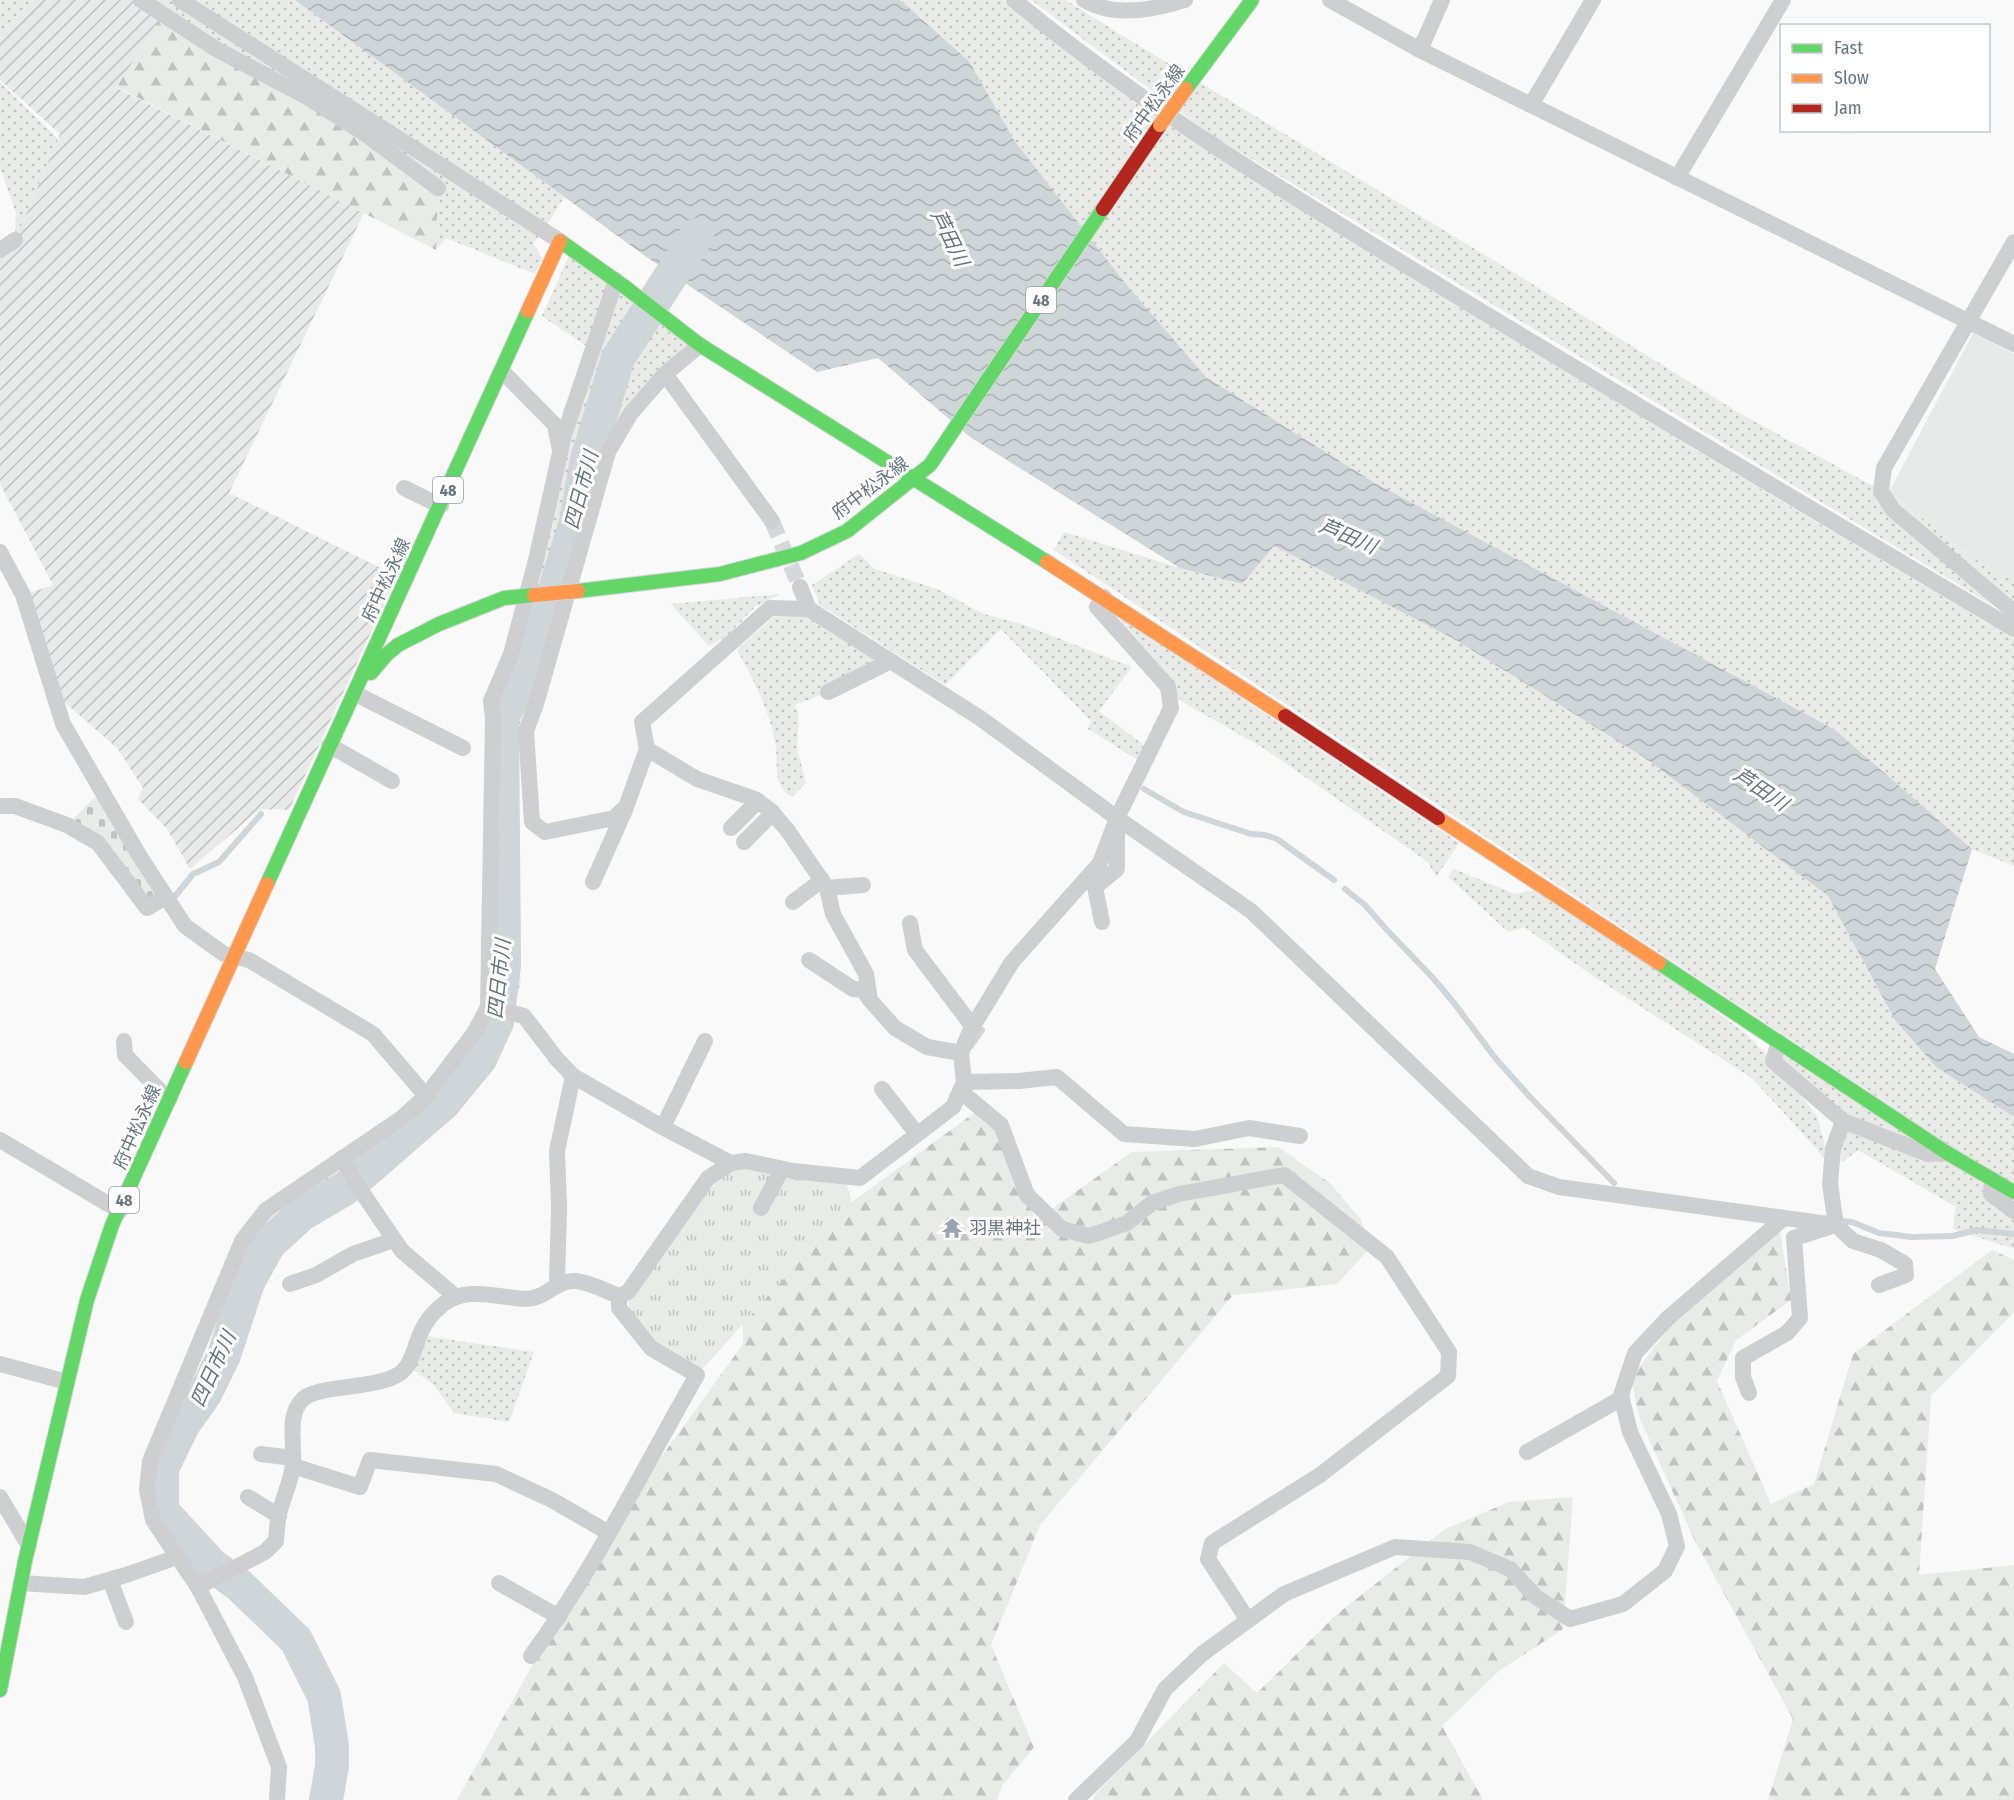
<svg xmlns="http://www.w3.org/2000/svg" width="2014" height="1800" font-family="'Fira Sans Condensed','Noto Sans JP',sans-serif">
  <defs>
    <pattern id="industrial-furrows" width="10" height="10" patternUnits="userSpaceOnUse" patternTransform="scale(1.5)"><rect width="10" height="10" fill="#e8e9e9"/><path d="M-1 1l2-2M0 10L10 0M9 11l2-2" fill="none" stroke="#c0c1c2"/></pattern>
    <pattern id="grass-dots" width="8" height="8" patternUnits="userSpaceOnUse" patternTransform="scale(1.5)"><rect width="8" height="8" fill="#e8ebe6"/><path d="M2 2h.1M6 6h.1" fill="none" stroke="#c0c3c0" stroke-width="1.8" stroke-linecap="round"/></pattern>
    <pattern id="forest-firs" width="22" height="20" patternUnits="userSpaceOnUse" patternTransform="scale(1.5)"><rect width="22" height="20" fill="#e8ebe6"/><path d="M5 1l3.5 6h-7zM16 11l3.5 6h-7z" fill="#c0c3c0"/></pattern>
    <pattern id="cemetery-stones" width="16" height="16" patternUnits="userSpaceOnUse" patternTransform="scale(1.5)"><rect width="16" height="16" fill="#e8ebe6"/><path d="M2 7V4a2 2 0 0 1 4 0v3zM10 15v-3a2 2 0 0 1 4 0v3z" fill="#c0c3c0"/></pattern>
    <pattern id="park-tufts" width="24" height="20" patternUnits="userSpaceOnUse" patternTransform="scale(1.5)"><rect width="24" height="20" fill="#e8ebe6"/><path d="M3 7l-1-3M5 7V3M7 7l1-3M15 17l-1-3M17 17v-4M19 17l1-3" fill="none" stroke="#c0c3c0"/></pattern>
    <pattern id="water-waves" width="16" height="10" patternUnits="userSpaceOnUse" patternTransform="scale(1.5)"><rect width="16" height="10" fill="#ced6d9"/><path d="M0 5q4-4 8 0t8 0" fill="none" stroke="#abb2b5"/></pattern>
  </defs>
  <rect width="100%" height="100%" fill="#f9f9f9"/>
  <!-- built -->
  <polygon fill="#e8e9e9" points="1973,333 2014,354 2014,581 1971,557 1889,492"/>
  <!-- industrial -->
  <polygon fill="url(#industrial-furrows)" points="32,0 140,0 162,14 117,88 364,213 229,493 397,576 289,810 260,809 190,869 167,829 138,799 143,788 118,749 53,692 23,595 53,585 0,484 0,250 15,240 60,134 0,80 0,39"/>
  <!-- grass -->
  <g fill="url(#grass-dots)">
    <polygon points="0,0 32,0 0,39"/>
    <polygon points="140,0 295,0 564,197 544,230 533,243 542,259 535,274 446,238 436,250 438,188"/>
    <polygon points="900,0 1004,0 1168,125 1414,280 1697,451 2014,639 2014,866 1972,849 1834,729 1375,483 1206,377 1126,284 1014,140 969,61"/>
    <polygon points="1031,0 1066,0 1123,36 1526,280 1739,413 1871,485 1889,492 1971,557 2014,581 2014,618 1210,134"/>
    <polygon points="0,82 58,139 15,240 16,213 0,168"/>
    <polygon points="572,249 700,345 608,452 532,700 520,723 516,799 515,937 521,982 511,1013 483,1070 435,1129 384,1168 362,1192 307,1221 276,1253 245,1239 266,1211 403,1117 488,1007 493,719 592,350 542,316"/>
    <polygon points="1064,532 1180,568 1242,584 1274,546 1454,639 1645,758 1828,896 1895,1020 1936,1067 2014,1117 2014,1188 1054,550"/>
    <polygon points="859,554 875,569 937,589 984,614 1022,624 1132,667 1099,711 1150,750 1144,764 1088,729 1091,721 1001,629 945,685 820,605 812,585"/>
    <polygon points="781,594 756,606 726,637 709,646 671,604"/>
    <path d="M809 615 886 659 828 692 795 705 799 717 797 748 806 783 792 797C771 785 779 761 775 742 769 709 753 679 737 650L773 617Z"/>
    <polygon points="1119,616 1459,843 1436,877 1428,862 1265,749 1181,701 1132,646"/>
    <polygon points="1454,869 1515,894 1546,888 1744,1032 1777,1065 1779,1042 1947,1153 2014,1211 2014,1249 1953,1229 1956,1207 1858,1150 1841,1163 1842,1121 1781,1069 1817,1116 1831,1168 1814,1146 1752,1078 1593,976 1524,927 1508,932 1448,877"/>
    <polygon points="426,1336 534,1352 509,1422 454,1413 433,1384 413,1370"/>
  </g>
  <!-- forest -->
  <g fill="url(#forest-firs)">
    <polygon points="162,14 438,188 436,250 117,87"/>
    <polygon points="981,1108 1001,1125 1036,1220 1132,1152 1278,1147 1331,1184 1361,1220 1371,1247 1337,1284 1233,1295 1040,1525 991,1645 1034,1747 1002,1786 997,1800 457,1800 607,1532 743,1344 743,1324 852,1202"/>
    <polygon points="1780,1230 1791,1300 1736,1340 1717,1381 1771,1504 1814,1484 1853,1354 1992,1250 2014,1260 2014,1312 1931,1396 1919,1575 2014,1565 2014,1800 1768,1800 1793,1719 1694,1539 1639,1417 1631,1378 1672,1324"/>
    <polygon points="1573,1497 1563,1629 1499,1671 1442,1726 1483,1800 1094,1800 1095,1795 1224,1663 1257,1693 1336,1615 1445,1529 1509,1502"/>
  </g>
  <!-- cemetery -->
  <polygon fill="url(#cemetery-stones)" points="102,790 166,897 147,908 100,845 67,825"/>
  <!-- park -->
  <polygon fill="url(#park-tufts)" points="731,1163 844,1176 852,1203 697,1375 630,1322 628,1292"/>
  <!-- water -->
  <polygon fill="url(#water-waves)" points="295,0 900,0 969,61 1014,140 1126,284 1206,377 1375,483 1834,729 1972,849 1935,969 1979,1037 2014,1054 2014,1117 1936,1067 1895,1020 1828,896 1645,758 1454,639 1274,546 1242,584 1180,568 970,437 878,358 817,372 645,256"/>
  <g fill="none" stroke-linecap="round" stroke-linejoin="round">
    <!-- stream -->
    <g stroke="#ced6d9" stroke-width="6">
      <polyline points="1144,789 1184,812 1251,834 1265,835 1277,839 1334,880"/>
      <polyline points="1345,889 1365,905 1387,930 1433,978 1454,1003 1496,1059 1530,1097 1614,1183"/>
      <polyline points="172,900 193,874 219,862 261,814"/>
      <polyline points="971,1046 982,1030"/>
      <polyline points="1838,1221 1852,1222 1879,1233 1912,1237 1952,1236 1977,1230 2014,1234"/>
    </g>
    <!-- river -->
    <polyline stroke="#ced6d9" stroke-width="34" points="326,1800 332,1766 332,1746 324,1696 296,1640 239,1585 212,1565 162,1511 162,1468 183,1425 205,1394 224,1355 248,1282 269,1244 302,1214 346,1188 443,1104 480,1059 497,1022 504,965 502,716 521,685 543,628 576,522 587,460 618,358 697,235"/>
    <!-- street-tunnel -->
    <polyline stroke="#d4d8dc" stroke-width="16" stroke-dasharray="16 8" stroke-linecap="butt" points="772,521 800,587"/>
    <!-- fast casing -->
    <g stroke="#d5d6d7" stroke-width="16">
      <g id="fast">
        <polyline points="1186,89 1252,0"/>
        <polyline points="560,241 625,287 700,345 1047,562"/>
        <polyline points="578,591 720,574 801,553 847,531 930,465 1103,209"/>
        <polyline points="371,673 387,654 398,645 439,624 504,598 534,595"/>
        <polyline points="267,884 528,311"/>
        <polyline points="1659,963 1947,1153 2014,1192"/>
        <polyline points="0,1690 25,1561 87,1300 112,1225 186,1062"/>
      </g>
    </g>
    <!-- slow casing -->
    <g stroke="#d5d6d7" stroke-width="16">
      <g id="slow">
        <polyline points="528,311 560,241"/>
        <polyline points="1047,562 1285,716"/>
        <polyline points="1438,818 1659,963"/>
        <polyline points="186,1062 267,884"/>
      </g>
    </g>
    <!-- jam casing -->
    <g stroke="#d5d6d7" stroke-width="16">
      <g id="jam">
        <polyline points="1103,209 1160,125"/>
        <polyline points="1285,716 1438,818"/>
      </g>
    </g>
    <!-- street -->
    <g stroke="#cecfd0" stroke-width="16">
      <polyline points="141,0 216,49 307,97 364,133 438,188"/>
      <polyline points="180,0 560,241"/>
      <path d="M1014 0C1147 110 1295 198 1443 288 1632 403 1823 516 2014 629"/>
      <path d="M1084 0C1114 18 1154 10 1185 0"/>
      <polyline points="1330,0 1420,50 2014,344"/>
      <polyline points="1420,50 1442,0"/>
      <polyline points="1531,105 1593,0"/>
      <polyline points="1677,178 1783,0"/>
      <polyline points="2014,242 1884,468 1881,491 1893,510 2014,612"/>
      <polyline points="0,250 15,240"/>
      <polyline points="700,345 665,374 631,413 608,452 536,704 526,731 532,822 545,832 614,818 626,807 647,749 642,722 770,608 809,609"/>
      <polyline points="502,371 555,425 559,446"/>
      <polyline points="665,374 772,521"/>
      <polyline points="404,488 441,506"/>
      <polyline points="0,552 23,595 63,724 139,855 185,926 224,954 249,960 373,1034 426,1096"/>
      <polyline points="800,587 809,609 980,718 1117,818 1251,911 1528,1176 1559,1187 1836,1225"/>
      <polyline points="828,692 891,661"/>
      <polyline points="354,693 463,748"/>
      <polyline points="329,745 392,781"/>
      <polyline points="647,749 697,779 755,799 771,811 788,831 827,888 833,914 866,974 870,1000 895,1028 927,1047 961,1053"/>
      <polyline points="0,806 15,806 67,825 98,843 147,908 166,897"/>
      <polyline points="731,828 758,801"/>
      <polyline points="744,842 773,813"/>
      <polyline points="593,882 625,810"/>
      <polyline points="827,888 863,885"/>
      <polyline points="793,902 822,880"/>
      <polyline points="1102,922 1095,887 1117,869 1117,828"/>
      <polyline points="910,923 915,950 973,1027"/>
      <polyline points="809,960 853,989 863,990 870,1000"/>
      <polyline points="488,1007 524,1016 556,1058 573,1076 664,1128 731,1163"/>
      <polyline points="124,1041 125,1055 169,1100"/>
      <polyline points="1779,1042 1773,1061 1843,1121 1928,1154 1947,1153"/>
      <polyline points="964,1082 1019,1081 1057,1077 1124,1134 1195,1139 1249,1128 1300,1136"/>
      <polyline points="882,1089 917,1134"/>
      <polyline points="960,1091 1001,1125 1027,1195 1062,1229 1089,1236 1127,1223 1152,1203 1179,1194 1284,1175 1387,1257 1449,1352 1448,1376 1320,1475 1212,1543 1208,1559 1248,1620"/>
      <polyline points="1843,1121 1833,1149 1830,1184 1836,1225 1853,1241 1881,1250 1905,1264 1906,1275 1879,1285"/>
      <polyline points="663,1127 705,1041"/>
      <polyline points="0,1140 120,1211"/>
      <polyline points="342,1158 357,1185 402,1251 455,1296"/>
      <polyline points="1992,1179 1991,1194 2014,1211"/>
      <polyline points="761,1208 782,1169"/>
      <polyline points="290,1284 316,1275 353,1254 394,1240"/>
      <polyline points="557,1284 559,1207 557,1151 573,1076"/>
      <polyline points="0,1364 67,1382"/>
      <polyline points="1749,1393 1743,1377 1743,1358 1787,1333 1800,1318 1794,1238 1829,1227"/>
      <polyline points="1527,1452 1622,1398"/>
      <polyline points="261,1454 293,1458"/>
      <polyline points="293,1466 360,1487 370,1460 496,1474 552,1500 609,1533"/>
      <polyline points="0,1497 29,1546"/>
      <polyline points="248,1497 279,1516"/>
      <polyline points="110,1580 126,1622"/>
      <polyline points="21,1583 84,1587 126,1575 177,1557"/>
      <polyline points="499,1583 559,1617"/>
      <path d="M198 1587 265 1552 276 1541C277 1532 277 1523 279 1514 283 1498 291 1481 293 1465 295 1445 286 1415 303 1399 317 1385 377 1389 399 1374 413 1365 415 1343 422 1330 426 1321 435 1311 442 1305 466 1285 498 1298 526 1299 546 1299 555 1280 576 1281 590 1282 605 1291 619 1296L628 1292 708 1178 731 1163 746 1161 793 1171 860 1178 953 1107 964 1082 961 1053 970 1031 1012 962 1100 863 1117 818 1171 708 1168 687 1097 607 1104 597"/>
      <path d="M531 1656C595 1568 643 1469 697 1375L651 1348 619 1308V1296"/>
      <polyline points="277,1800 279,1767 245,1677 198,1587 153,1520 147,1490 150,1461 242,1241 266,1210 403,1117 426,1096 474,1033 488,1007 493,719 491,701 511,654 536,560 564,435 616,280"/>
      <polyline points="1076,1800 1137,1741 1165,1689 1202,1654 1284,1594 1395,1547 1470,1552 1510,1569 1536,1597 1570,1619 1623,1604 1665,1571 1677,1546 1669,1514 1630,1432 1621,1395 1635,1353 1668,1318 1784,1218"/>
    </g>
    <!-- fast -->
    <use href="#fast" stroke="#63d668" stroke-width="14"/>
    <!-- slow -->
    <use href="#slow" stroke="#ff974d" stroke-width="14"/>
    <!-- jam -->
    <use href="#jam" stroke="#b3261e" stroke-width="14"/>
    <!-- slow-bridge casing -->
    <g stroke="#d5d6d7" stroke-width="16" stroke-linecap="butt">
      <g id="slow-bridge">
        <polyline points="1160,125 1186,89"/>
        <polyline points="534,595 578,591"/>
      </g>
    </g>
    <!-- slow-bridge -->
    <use href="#slow-bridge" stroke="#ff974d" stroke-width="14"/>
  </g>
  <!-- icons -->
  <defs>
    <g id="temple-bare" transform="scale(1.62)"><path d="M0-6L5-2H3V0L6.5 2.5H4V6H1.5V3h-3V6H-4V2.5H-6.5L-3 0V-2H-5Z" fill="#99a4ac" stroke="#fff" stroke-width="2.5" paint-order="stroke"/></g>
  </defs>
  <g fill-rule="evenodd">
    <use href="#temple-bare" x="952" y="1228"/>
  </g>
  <g text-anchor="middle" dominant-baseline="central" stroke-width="6" stroke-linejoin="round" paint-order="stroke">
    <!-- shield labels -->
    <g fill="#fff" stroke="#939fa8" stroke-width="1.5">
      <rect x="1026" y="287" width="30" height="26" rx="4.5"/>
      <rect x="433" y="477" width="30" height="26" rx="4.5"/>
      <rect x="109" y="1187" width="30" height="26" rx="4.5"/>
    </g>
    <g font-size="16" font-weight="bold" fill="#657683">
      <text x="1041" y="300">48</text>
      <text x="448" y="490">48</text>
      <text x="124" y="1200">48</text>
    </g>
    <!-- street labels -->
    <g font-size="18" fill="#657683" stroke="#fff">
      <text transform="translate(1154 103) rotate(-54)">府中松永線</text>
      <text transform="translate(870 488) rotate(-37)">府中松永線</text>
      <text transform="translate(386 580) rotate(-65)">府中松永線</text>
      <text transform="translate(137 1127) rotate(-66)">府中松永線</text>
    </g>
    <!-- poi labels -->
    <g font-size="18" fill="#657683" stroke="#fff" text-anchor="start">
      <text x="969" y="1228">羽黒神社</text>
    </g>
    <!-- water labels -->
    <g font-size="20" font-style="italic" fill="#60757c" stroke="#fff">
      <text transform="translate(950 238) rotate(64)">芦田川</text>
      <text transform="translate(581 490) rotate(-75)">四日市川</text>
      <text transform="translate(1348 536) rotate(23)">芦田川</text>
      <text transform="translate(1761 789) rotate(34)">芦田川</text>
      <text transform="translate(499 979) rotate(-84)">四日市川</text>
      <text transform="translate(213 1369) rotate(-65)">四日市川</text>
    </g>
  </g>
  <!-- legend -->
  <rect x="1780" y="24" width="210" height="108" fill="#ffffff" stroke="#c1c8cd" stroke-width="1.5"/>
  <rect x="1792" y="44" width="30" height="9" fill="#63d668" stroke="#c1c8cd" stroke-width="1.5"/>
  <text x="1834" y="54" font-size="18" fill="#657683">Fast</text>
  <rect x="1792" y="74" width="30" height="9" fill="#ff974d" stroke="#c1c8cd" stroke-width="1.5"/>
  <text x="1834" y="84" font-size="18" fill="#657683">Slow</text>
  <rect x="1792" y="104" width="30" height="9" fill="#b3261e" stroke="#c1c8cd" stroke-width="1.5"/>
  <text x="1834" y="114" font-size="18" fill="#657683">Jam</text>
</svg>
